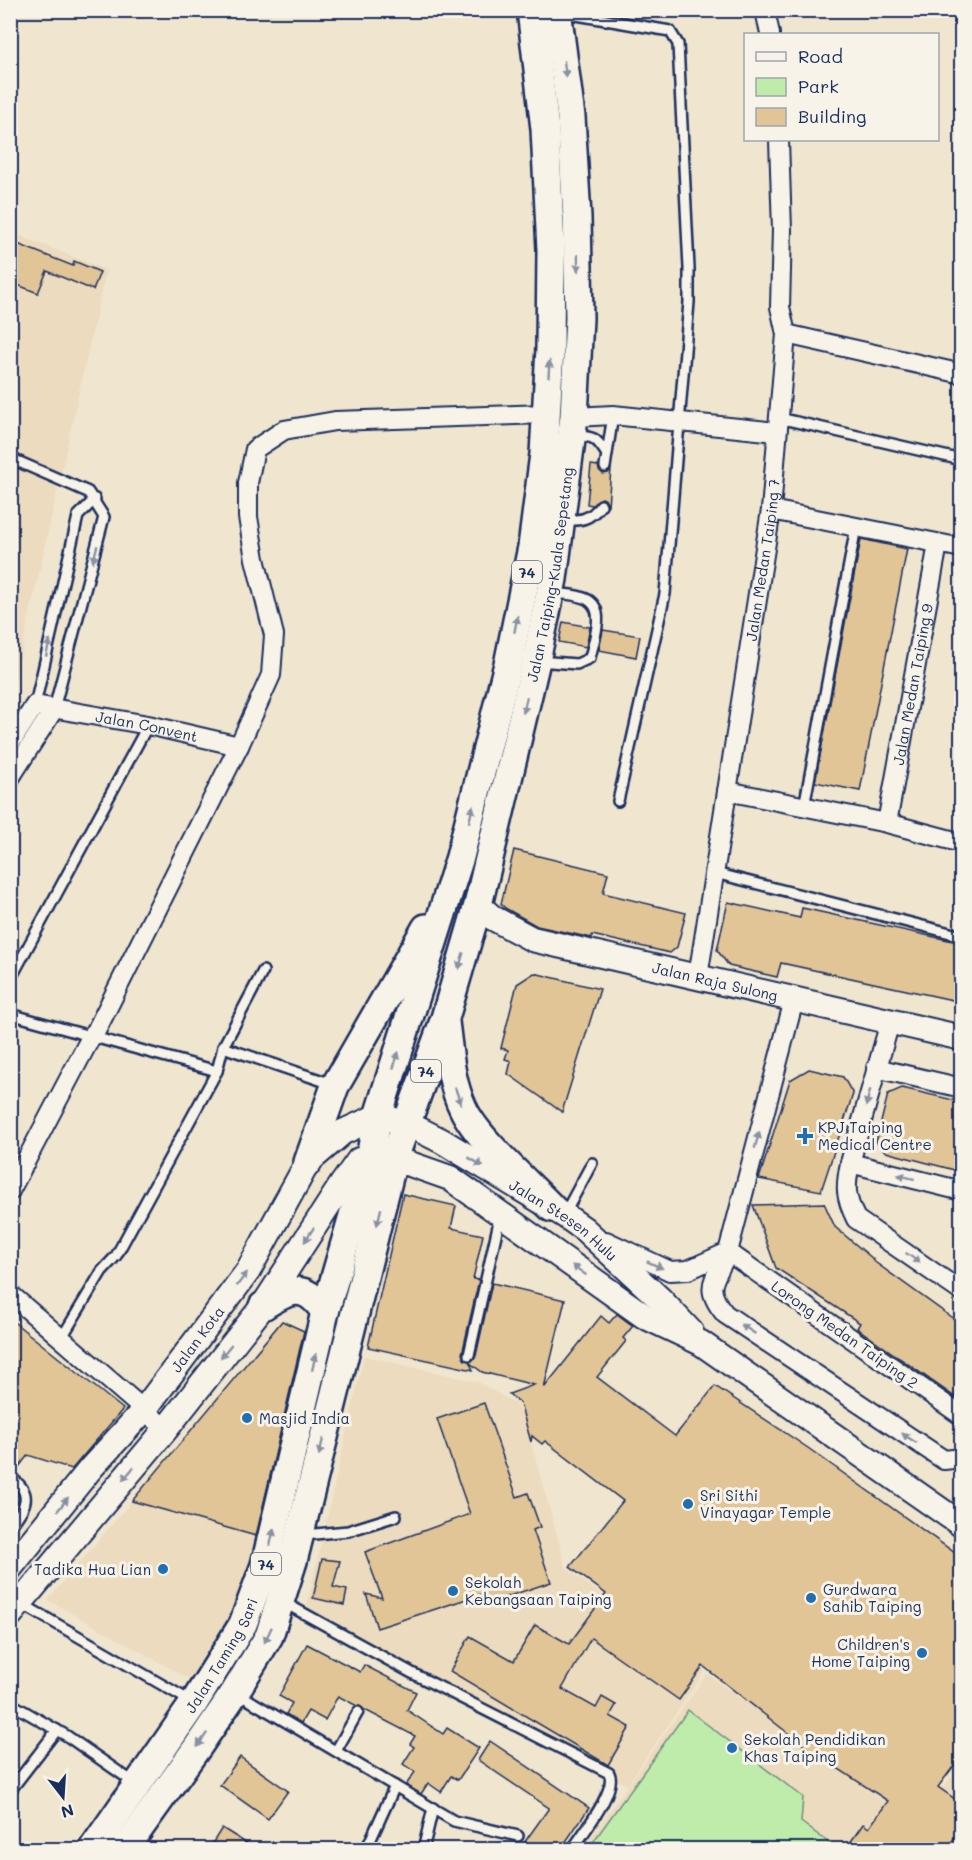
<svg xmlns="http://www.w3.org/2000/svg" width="972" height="1860" font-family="Mali,sans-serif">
  <rect width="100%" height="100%" fill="#f0e5cf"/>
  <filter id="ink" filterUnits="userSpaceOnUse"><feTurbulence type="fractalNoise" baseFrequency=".0167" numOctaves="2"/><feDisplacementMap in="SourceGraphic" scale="12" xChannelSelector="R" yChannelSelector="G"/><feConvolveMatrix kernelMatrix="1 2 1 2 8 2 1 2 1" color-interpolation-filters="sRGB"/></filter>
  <g filter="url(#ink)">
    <!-- built -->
    <g fill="#ecdbbe">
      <polygon points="11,232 106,270 11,699"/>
      <polygon points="364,1356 478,1382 521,1407 566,1568 705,1671 627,1785 305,1614"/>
      <polygon points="132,1501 265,1538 225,1633 193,1681 48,1600"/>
      <polygon points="707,1674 912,1822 894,1849 582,1850"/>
      <polygon points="961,1764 961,1849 899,1850 918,1821"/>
    </g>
    <!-- green -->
    <polygon fill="#bfecaa" stroke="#6d8e84" stroke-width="1.5" points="688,1710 803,1797 801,1822 833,1846 831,1849 588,1849"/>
    <!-- building -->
    <g fill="#e1c596" stroke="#1b2f5e" stroke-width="1.5">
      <polygon points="10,241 73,266 74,261 100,272 93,290 47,271 38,293 10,282"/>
      <polygon points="591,465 598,466 599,470 603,474 608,473 611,469 608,506 606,500 602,498 593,505 587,504"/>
      <polygon points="861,539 907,549 860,791 815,782"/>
      <polygon points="563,622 590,627 586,647 559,642"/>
      <polygon points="603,630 640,636 636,657 599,650"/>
      <polygon points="514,850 608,873 603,893 686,913 677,947 670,953 592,935 592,938 537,926 505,908 501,904"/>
      <polygon points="728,902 800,918 802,908 962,943 962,1002 781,963 777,977 729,966 717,950"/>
      <polygon points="534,973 600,989 562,1112 508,1074 511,1061 505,1059 508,1050 501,1048 517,984"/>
      <polygon points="809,1069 843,1077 853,1094 821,1191 759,1179 790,1080"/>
      <polygon points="902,1088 962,1102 962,1172 886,1152 876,1142 888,1094"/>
      <polygon points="403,1194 456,1206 451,1228 483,1235 473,1279 479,1280 462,1354 465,1360 472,1361 476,1356 492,1283 565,1300 544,1388 601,1316 609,1323 617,1314 633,1326 623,1338 626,1341 597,1377 675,1436 715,1386 808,1448 962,1558 962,1755 938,1787 962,1804 962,1827 946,1850 845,1850 863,1824 869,1828 888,1801 808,1749 703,1666 679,1700 591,1638 562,1689 596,1708 602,1697 616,1705 610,1716 630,1727 608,1765 450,1671 470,1636 514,1661 535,1625 569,1644 606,1594 570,1567 623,1501 545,1441 542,1444 532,1436 531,1442 520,1403 509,1394 534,1385 482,1372 470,1363 473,1370 368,1347"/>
      <polygon points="824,1203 835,1227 873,1259 872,1260 962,1325 962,1402 857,1328 860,1323 776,1268 753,1205"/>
      <polygon points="10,1319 123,1409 72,1469 28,1455 15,1472 10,1470"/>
      <polygon points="282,1321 304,1331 256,1536 132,1501"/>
      <polygon points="484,1403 517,1497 528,1493 540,1527 533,1530 551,1582 485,1604 482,1594 377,1628 366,1594 382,1598 365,1552 470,1514 437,1419"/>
      <polygon points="322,1559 340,1561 333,1587 347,1590 344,1605 313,1598"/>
      <polygon points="307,1644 360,1672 364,1665 416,1692 407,1710 443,1734 447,1728 479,1748 458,1780 451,1776 441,1792 428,1783 421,1794 406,1785 415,1772 403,1764 414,1747 410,1744 415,1736 338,1696 325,1720 308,1711 301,1723 286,1714 292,1703 279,1696"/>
      <polygon points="490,1741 589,1808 560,1850 519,1850 549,1808 478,1760"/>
      <polygon points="240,1757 288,1791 268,1819 220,1785"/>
      <polygon points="222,1828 257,1850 208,1850"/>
    </g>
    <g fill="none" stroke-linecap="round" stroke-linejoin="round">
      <!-- lane casing -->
      <g stroke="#1b2f5e" stroke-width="14">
        <g id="lane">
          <polyline points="559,12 670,31 678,44 689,268 689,302 665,594 618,801"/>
          <polyline points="779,418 962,460"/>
          <path d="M573 435C593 437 595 436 606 453"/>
          <polyline points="10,458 88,492 104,517 54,709"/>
          <polyline points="605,467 613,415"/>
          <path d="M563 520C580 521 590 520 601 505"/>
          <path d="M537 661 577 664 590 658C594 638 609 604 581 597 572 594 562 594 553 593"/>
          <polyline points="35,705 78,516 95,499"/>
          <polyline points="804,807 856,527"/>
          <polyline points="715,873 962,936"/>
          <polyline points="10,980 148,725"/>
          <polyline points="10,1014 217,1071"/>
          <polyline points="223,1047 332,1084"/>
          <polyline points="565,1213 592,1163"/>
          <polyline points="61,1339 102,1271 116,1256 217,1071 223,1047 263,971"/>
          <polyline points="469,1355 500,1217"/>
          <path d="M10 1477C36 1494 24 1508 10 1527"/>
          <polyline points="304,1535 348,1531 396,1516"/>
          <path d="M283 1602 412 1673 609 1773C618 1790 582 1834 572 1850"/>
          <polyline points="22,1604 192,1702"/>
          <polyline points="237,1693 454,1821 518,1836"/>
          <polyline points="10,1703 67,1736 136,1784"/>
          <polyline points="336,1751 358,1712"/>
          <polyline points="10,1791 57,1730"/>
          <polyline points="366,1850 395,1786"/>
          <polyline points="423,1850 433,1808"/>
        </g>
      </g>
      <!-- street casing -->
      <g stroke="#1b2f5e" stroke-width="22">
        <g id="street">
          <polyline points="765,10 770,34"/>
          <polyline points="786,334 958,373"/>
          <polyline points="574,417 613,415 777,432"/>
          <polyline points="771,510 962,548"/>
          <path id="s1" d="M10 744 35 705 148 725 239 746"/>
          <polyline points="10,778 54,709"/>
          <polyline points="727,791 887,823 962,843"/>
          <path id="s2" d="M887 823 938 544"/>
          <path id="s3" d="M698 977 771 510 786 334 780 307 782 230 779 140"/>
          <path d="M890 1022 850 1163C845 1187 845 1197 856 1219L962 1292"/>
          <polyline points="876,1068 962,1088"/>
          <polyline points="850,1163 962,1191"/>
          <polyline points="10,1191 92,1035 96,1031 239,746 271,675 274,635 255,559 248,517 248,483 255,449 284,430 335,421 546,414"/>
          <polyline points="606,1241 670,1271 688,1270 728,1252 794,1000"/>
          <polyline points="10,1294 166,1429"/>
          <path d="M962 1416 728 1252C715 1280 702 1287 725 1314L944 1460 962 1458"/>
        </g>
      </g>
      <!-- secondary casing -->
      <g stroke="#1b2f5e" stroke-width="28">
        <g id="secondary">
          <path id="s4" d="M478 905 493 918 532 939 962 1038"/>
          <path id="s5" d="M10 1568 91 1468 144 1410 248 1271 308 1162 343 1132 378 1116 406 1123 442 1141 564 1215 584 1229 660 1299 691 1332"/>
          <polyline points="10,1615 166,1429 263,1306 342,1184 359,1160 370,1157 410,1164 450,1178 644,1316 701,1343 962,1525"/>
        </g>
      </g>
      <!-- primary casing -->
      <g stroke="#1b2f5e" stroke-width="32">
        <g id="primary">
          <path d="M445 1022C449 1051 450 1081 463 1108 477 1139 527 1182 552 1208"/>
          <polyline points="308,1162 335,1086 426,928"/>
          <path d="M263 1306C290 1289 305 1282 325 1312"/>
          <path id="s6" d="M92 1850 194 1703 243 1624 265 1565 325 1312 370 1157 378 1116 460 857 509 660 532 547 544 454 550 348 551 250 545 129 531 10"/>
          <path id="s7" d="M124 1850 199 1745 235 1692 269 1636 293 1561 393 1161 445 1018 478 905 536 661 553 579 574 417 579 318 577 217 571 117 557 10"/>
        </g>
      </g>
      <!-- lane -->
      <use href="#lane" stroke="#f7f3e8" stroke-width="9"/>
      <!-- street -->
      <use href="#street" stroke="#f7f3e8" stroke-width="18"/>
      <!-- secondary -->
      <use href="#secondary" stroke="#f7f3e8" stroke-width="24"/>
      <!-- primary -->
      <use href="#primary" stroke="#f7f3e8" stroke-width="27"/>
    </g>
    <!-- one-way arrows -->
    <defs><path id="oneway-solid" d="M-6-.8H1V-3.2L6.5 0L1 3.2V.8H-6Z" transform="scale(1.5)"/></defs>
    <g fill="#8991a3">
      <use href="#oneway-solid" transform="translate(565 69) rotate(83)"/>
      <use href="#oneway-solid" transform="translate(578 263) rotate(89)"/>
      <use href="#oneway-solid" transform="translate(549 369) rotate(-86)"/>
      <use href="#oneway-solid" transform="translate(95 554) rotate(105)"/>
      <use href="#oneway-solid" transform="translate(516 624) rotate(-79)"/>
      <use href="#oneway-solid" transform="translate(48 648) rotate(-77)"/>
      <use href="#oneway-solid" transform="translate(525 705) rotate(103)"/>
      <use href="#oneway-solid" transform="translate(471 814) rotate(-76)"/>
      <use href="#oneway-solid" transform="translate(461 961) rotate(106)"/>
      <use href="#oneway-solid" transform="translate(396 1060) rotate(-72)"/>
      <use href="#oneway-solid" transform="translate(458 1096) rotate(71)"/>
      <use href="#oneway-solid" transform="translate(868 1098) rotate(105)"/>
      <use href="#oneway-solid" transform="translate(757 1140) rotate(-75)"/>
      <use href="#oneway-solid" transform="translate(476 1162) rotate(31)"/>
      <use href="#oneway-solid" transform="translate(906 1177) rotate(-166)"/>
      <use href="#oneway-solid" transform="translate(379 1217) rotate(104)"/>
      <use href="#oneway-solid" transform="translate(309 1235) rotate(123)"/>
      <use href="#oneway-solid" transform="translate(913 1258) rotate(35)"/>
      <use href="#oneway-solid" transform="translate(655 1265) rotate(24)"/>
      <use href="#oneway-solid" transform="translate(579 1270) rotate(-145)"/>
      <use href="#oneway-solid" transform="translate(242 1279) rotate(-53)"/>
      <use href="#oneway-solid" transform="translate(748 1329) rotate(-146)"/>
      <use href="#oneway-solid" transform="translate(226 1351) rotate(129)"/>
      <use href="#oneway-solid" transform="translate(314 1362) rotate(-77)"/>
      <use href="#oneway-solid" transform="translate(909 1438) rotate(-146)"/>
      <use href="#oneway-solid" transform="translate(321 1447) rotate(104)"/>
      <use href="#oneway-solid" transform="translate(128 1474) rotate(130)"/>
      <use href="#oneway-solid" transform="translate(63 1504) rotate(-52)"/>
      <use href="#oneway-solid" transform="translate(272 1537) rotate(-77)"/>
      <use href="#oneway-solid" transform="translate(268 1635) rotate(115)"/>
      <use href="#oneway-solid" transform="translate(202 1740) rotate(125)"/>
    </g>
  </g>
  <!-- markers -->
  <g fill="#1f6fb2" stroke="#f7f3e8" stroke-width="2">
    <path d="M802 1127h6v6h6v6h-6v6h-6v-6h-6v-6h6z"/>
    <circle cx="247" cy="1418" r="6"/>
    <circle cx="688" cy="1504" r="6"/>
    <circle cx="163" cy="1569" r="6"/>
    <circle cx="453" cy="1591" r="6"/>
    <circle cx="811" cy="1598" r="6"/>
    <circle cx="922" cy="1653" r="6"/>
    <circle cx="732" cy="1748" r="6"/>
  </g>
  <g text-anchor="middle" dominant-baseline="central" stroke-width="6" stroke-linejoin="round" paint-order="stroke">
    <!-- shield labels -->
    <g fill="#f7f3e8" stroke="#5d6a87" stroke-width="1.5">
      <rect x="512" y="561" width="30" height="22" rx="4.5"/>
      <rect x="411" y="1060" width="30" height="22" rx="4.5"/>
      <rect x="251" y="1553" width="30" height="22" rx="4.5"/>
    </g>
    <g font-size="14" font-weight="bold" fill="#1b2f5e">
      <text x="527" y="572">74</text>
      <text x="426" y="1071">74</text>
      <text x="266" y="1564">74</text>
    </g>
    <!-- street labels -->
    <g font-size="15" fill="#1b2f5e" stroke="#f7f3e8">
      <text stroke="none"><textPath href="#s3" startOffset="422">Jalan Medan Taiping 7</textPath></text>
      <text stroke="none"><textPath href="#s7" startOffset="1358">Jalan Taiping-Kuala Sepetang</textPath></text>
      <text stroke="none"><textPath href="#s2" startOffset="141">Jalan Medan Taiping 9</textPath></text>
      <text stroke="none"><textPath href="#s1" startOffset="160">Jalan Convent</textPath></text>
      <text stroke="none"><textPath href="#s4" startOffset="252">Jalan Raja Sulong</textPath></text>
      <text stroke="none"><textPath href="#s5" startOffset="804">Jalan Stesen Hulu</textPath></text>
      <text transform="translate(845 1334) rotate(35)">Lorong Medan Taiping 2</text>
      <text stroke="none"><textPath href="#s5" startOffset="296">Jalan Kota</textPath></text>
      <text stroke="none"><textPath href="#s6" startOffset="234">Jalan Taming Sari</textPath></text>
    </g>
    <!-- poi labels -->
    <g font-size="15" fill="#1b2f5e" stroke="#f7f3e8" text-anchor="start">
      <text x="818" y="1127">KPJ Taiping<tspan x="818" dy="17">Medical Centre</tspan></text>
      <text x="259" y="1418">Masjid India</text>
      <text x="700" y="1495">Sri Sithi<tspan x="700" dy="17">Vinayagar Temple</tspan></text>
      <text x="151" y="1569" text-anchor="end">Tadika Hua Lian</text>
      <text x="465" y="1582">Sekolah<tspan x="465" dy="17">Kebangsaan Taiping</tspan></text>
      <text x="823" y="1589">Gurdwara<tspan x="823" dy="17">Sahib Taiping</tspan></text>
      <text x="910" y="1644" text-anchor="end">Children's<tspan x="910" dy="17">Home Taiping</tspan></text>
      <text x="744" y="1739">Sekolah Pendidikan<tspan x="744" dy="17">Khas Taiping</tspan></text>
    </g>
  </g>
  <!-- margin -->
  <rect width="972" height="1860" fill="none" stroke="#f7f3e8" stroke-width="36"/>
  <rect x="18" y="18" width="936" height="1824" fill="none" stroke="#1b2f5e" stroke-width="2" filter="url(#ink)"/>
  <!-- legend -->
  <rect x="744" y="33" width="195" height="108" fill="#f7f3e8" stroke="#9fa5b1" stroke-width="1.5"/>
  <rect x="756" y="52" width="30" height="9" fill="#f7f3e8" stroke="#9fa5b1" stroke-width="1.5"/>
  <text x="798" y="63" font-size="18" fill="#1b2f5e">Road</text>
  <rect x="756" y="78" width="30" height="18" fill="#bfecaa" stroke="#9fa5b1" stroke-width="1.5"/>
  <text x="798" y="93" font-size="18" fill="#1b2f5e">Park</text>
  <rect x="756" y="108" width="30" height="18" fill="#e1c596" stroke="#9fa5b1" stroke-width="1.5"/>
  <text x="798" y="123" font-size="18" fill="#1b2f5e">Building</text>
  <!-- north arrow -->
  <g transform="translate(63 1797) rotate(163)" stroke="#f7f3e8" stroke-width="4.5" paint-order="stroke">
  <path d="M0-4.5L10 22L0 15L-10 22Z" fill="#1b2f5e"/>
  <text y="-9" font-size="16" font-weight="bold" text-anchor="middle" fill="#1b2f5e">N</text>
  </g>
</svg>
